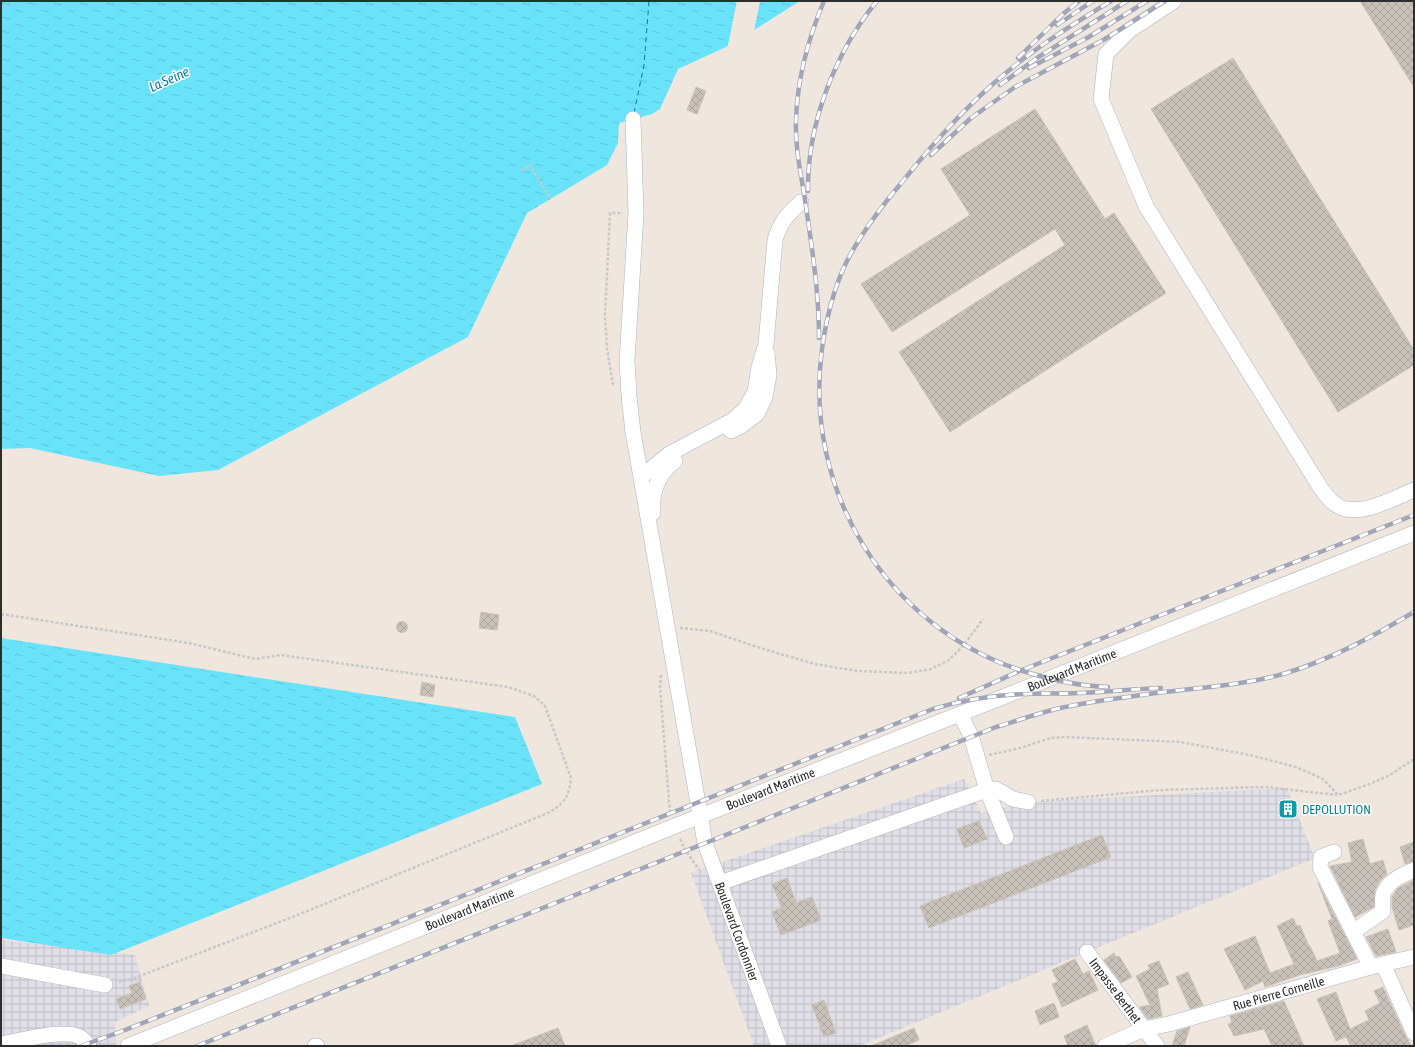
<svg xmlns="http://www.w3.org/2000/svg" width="1415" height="1047" font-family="'Asap Condensed',sans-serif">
  <defs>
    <pattern id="industrial-grid" width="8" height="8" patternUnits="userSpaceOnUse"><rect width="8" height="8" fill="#e0dfe7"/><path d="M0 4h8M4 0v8" fill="none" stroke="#c0c0c6"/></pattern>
    <pattern id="water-ripples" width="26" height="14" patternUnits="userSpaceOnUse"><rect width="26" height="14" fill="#69e3f9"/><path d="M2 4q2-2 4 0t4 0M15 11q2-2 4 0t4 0" fill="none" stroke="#5bc3d6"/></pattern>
    <pattern id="building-cross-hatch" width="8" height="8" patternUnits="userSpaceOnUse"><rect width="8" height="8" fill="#c8c1b9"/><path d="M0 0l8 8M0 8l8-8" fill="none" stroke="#aca69f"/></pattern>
  </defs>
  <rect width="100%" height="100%" fill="#efe6de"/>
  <!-- industrial -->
  <g fill="url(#industrial-grid)">
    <polygon points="964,779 981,813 1027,802 1287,788 1315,858 859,1046 754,1046 691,873"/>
    <polygon points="1,940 135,955 149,1006 115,1022 116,1046 1,1046"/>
  </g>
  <!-- water -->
  <g fill="url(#water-ripples)">
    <polygon points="1,1 737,1 728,46 678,69 660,109 652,114 619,123 618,143 607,165 527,213 468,337 218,470 159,476 30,448 1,449"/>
    <polygon points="760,1 800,1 754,30"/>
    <polygon points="1,638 515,717 542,784 111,955 1,938"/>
  </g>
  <!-- pier -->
  <g fill="#efe6de">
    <polygon points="737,1 739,1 731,45 728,46"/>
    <polygon points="758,1 760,1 754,30 753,31"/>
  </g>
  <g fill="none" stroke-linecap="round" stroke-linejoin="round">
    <!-- ferry -->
    <polyline stroke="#037ea3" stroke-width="1" stroke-dasharray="5 4" stroke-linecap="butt" points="634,113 644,65 649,1"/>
  </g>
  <!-- building -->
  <g fill="url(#building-cross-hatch)" stroke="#cbc2b7">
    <polygon points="1360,1 1414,1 1414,87"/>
    <polygon points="1233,58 1414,350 1414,365 1338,412 1151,109"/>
    <polygon points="696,87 706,91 697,114 687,110"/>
    <polygon points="1035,109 1105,219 1114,213 1166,293 950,432 899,352 1065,245 1055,229 892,332 861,284 970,215 941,169"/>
    <polygon points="481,612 499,615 497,630 479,628"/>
    <circle cx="402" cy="627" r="5.5"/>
    <polygon points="422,682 435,685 433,697 420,695"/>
    <polygon points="979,821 987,839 964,848 957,829"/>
    <polygon points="1102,835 1111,857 929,928 920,906"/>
    <polygon points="1363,839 1370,864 1383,860 1387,874 1379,882 1375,890 1374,907 1355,917 1330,866 1352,862 1348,843"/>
    <polygon points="1414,842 1414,861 1405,864 1400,847"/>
    <polygon points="787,878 796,903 812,897 821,920 781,935 772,912 782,908 772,884"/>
    <polygon points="1414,880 1414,925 1399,930 1392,907 1392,897 1398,888"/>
    <polygon points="1318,883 1357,959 1338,966 1300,975 1265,987 1263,981 1245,990 1224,949 1255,936 1270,973 1294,964 1277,926 1293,918 1297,926 1300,925 1308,944 1311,948 1317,961 1340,953 1328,921 1332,919"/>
    <polygon points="1388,929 1396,952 1376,956 1366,937"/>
    <polygon points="1114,953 1116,957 1119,956 1132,977 1121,983 1104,960"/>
    <polygon points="1075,959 1083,974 1089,971 1098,990 1062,1007 1052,984 1058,982 1052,970"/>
    <polygon points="1159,961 1169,984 1157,989 1162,1016 1148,1019 1139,1007 1150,1005 1136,976 1150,969 1148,965"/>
    <polygon points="1188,972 1203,1005 1190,1009 1176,977"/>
    <polygon points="140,982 146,999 120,1009 116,999 132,993 129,986"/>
    <polygon points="1383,987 1406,1037 1412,1046 1351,1046 1346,1037 1336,1041 1317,999 1336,992 1350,1029 1369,1020 1365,1011 1380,1003 1374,991"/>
    <polygon points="824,1000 836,1033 824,1037 812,1005"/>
    <polygon points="1284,1001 1304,1046 1272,1046 1264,1029 1234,1036 1228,1024 1232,1023 1230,1016"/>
    <polygon points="1054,1003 1059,1017 1040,1025 1035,1011"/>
    <polygon points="1087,1025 1096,1046 1068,1046 1064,1036"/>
    <polygon points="1190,1027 1184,1046 1172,1046 1177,1031"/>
    <polygon points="558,1028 565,1046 514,1046 513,1045"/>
    <polygon points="914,1028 919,1040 905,1046 871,1046"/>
  </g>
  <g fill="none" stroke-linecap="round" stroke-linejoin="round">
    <!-- minor casing -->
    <g stroke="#aeb3bd" stroke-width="16">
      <g id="minor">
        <path d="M1174 1 1130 30 1106 54 1101 99 1146 206 1320 487C1326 495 1331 503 1340 507 1361 517 1394 498 1414 490"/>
        <path id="s1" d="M633 119 636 213 627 361 629 396 633 432 705 843 779 1046"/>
        <polyline points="731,431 741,426 757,414 765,397 769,375 767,353"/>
        <path d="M641 477 669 454 733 420 746 408 755 392 759 367 766 344 775 240C781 221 786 216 801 202"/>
        <path d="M653 513C651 492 658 474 675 461"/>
        <polyline points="960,714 971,736 987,790 1006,837"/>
        <polyline points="1334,852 1321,857 1320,867 1371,967"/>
        <polyline points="720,883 987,790 996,789 1013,799 1028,802"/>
        <path d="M1353 932 1383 911C1383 906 1381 897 1384 892 1389 881 1403 874 1414 870"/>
        <path id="s2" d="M1087 952 1157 1046"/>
        <polyline points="1383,964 1414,1033"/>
        <polyline points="1,966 105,985"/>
        <path d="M1 1044C19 1041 64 1028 80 1037 83 1038 86 1043 89 1046"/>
        <path id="s3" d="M128 1046 675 826 1008 695 1414 533"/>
        <polyline points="315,1046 317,1046"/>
        <path id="s4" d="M1105 1046 1144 1029 1169 1024 1374 966 1414 957"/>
      </g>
    </g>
    <!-- path -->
    <g stroke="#c8c8c8" stroke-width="2.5" stroke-dasharray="3 2" stroke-linecap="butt">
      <polyline points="521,171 530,165 550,199"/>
      <polyline points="613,385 607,349 605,315 610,213 623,213"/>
      <path d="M1 614 189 643 255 659 281 655 508 687 534 696 545 706 571 778C569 797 565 803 548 813L295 916 132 979 118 982"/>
      <polyline points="680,628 710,631 760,648 815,664 858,671 908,673 931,669 949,660 964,645 983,619"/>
      <polyline points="661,675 660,687 670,814"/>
      <polyline points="989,755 1020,748 1051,738 1065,737 1180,742 1250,755 1296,767 1323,779 1338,795 1367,785 1390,775 1414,759"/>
      <polyline points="1041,801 1160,790 1265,787 1337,795"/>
      <polyline points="680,839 686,851 699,870"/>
    </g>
    <!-- minor -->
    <use href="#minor" stroke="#fff" stroke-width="15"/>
    <!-- rail casing -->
    <g stroke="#a0a6b8" stroke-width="4.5">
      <g id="rail">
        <polyline points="1057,25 1093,1"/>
        <polyline points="1018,58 1063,14 1079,1"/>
        <polyline points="1029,68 1087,38 1147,1"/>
        <polyline points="1000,85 1037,58 1127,1"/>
        <polyline points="931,155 971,118 998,99 1015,87 1105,39 1165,1"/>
        <path d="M808 191C807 125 835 52 877 1"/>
        <path d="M819 338C819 289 811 241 804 193 800 170 795 145 796 121 797 80 808 39 824 1"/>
        <path d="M1108 687C1078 686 1051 680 1023 671 886 627 803 490 822 349 826 320 833 291 845 265 860 234 881 207 903 181 934 142 968 104 1007 72 1039 45 1075 23 1111 1"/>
        <polyline points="959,698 1022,670 1414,515"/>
        <path d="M81 1046 125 1030 933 709C963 700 995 695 1026 694 1044 693 1061 694 1079 693 1106 692 1134 689 1161 688"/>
        <path d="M197 1046 996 727C1016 721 1036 714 1056 709 1091 701 1128 697 1164 692 1204 687 1244 685 1283 674 1330 660 1372 637 1414 612"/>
      </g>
    </g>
    <!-- rail -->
    <use href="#rail" stroke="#fff" stroke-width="3" stroke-dasharray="9" stroke-linecap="butt"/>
  </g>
  <!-- icons -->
  <defs>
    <g id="building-square" transform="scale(1)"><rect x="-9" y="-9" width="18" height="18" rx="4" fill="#0f9aa8" stroke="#fff"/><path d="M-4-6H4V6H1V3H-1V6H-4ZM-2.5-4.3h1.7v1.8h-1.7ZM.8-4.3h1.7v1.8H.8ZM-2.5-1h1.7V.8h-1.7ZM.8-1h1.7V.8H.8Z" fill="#fff"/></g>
  </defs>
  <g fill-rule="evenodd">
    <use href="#building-square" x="1288" y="809"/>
  </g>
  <g text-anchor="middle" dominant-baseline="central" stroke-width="3" stroke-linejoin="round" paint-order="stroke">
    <!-- street labels -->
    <g font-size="13" fill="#2d2d2d" stroke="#fff">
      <text stroke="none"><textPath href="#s3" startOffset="1016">Boulevard Maritime</textPath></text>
      <text stroke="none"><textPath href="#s3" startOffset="692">Boulevard Maritime</textPath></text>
      <text stroke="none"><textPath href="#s3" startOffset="368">Boulevard Maritime</textPath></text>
      <text stroke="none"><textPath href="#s1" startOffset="825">Boulevard Cordonnier</textPath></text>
      <text stroke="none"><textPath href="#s2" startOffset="48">Impasse Berthet</textPath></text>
      <text stroke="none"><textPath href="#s4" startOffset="182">Rue Pierre Corneille</textPath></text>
    </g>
    <!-- culture labels -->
    <g font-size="13" fill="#0d838f" stroke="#fff" text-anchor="start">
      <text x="1302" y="809">DEPOLLUTION</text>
    </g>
    <!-- water labels -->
    <g font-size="14" font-style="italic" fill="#037ea3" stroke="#fff">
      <text transform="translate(169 79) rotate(-24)">La Seine</text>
    </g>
  </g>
  <!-- border -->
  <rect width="1415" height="1047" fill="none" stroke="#2d2d2d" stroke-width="4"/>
</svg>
